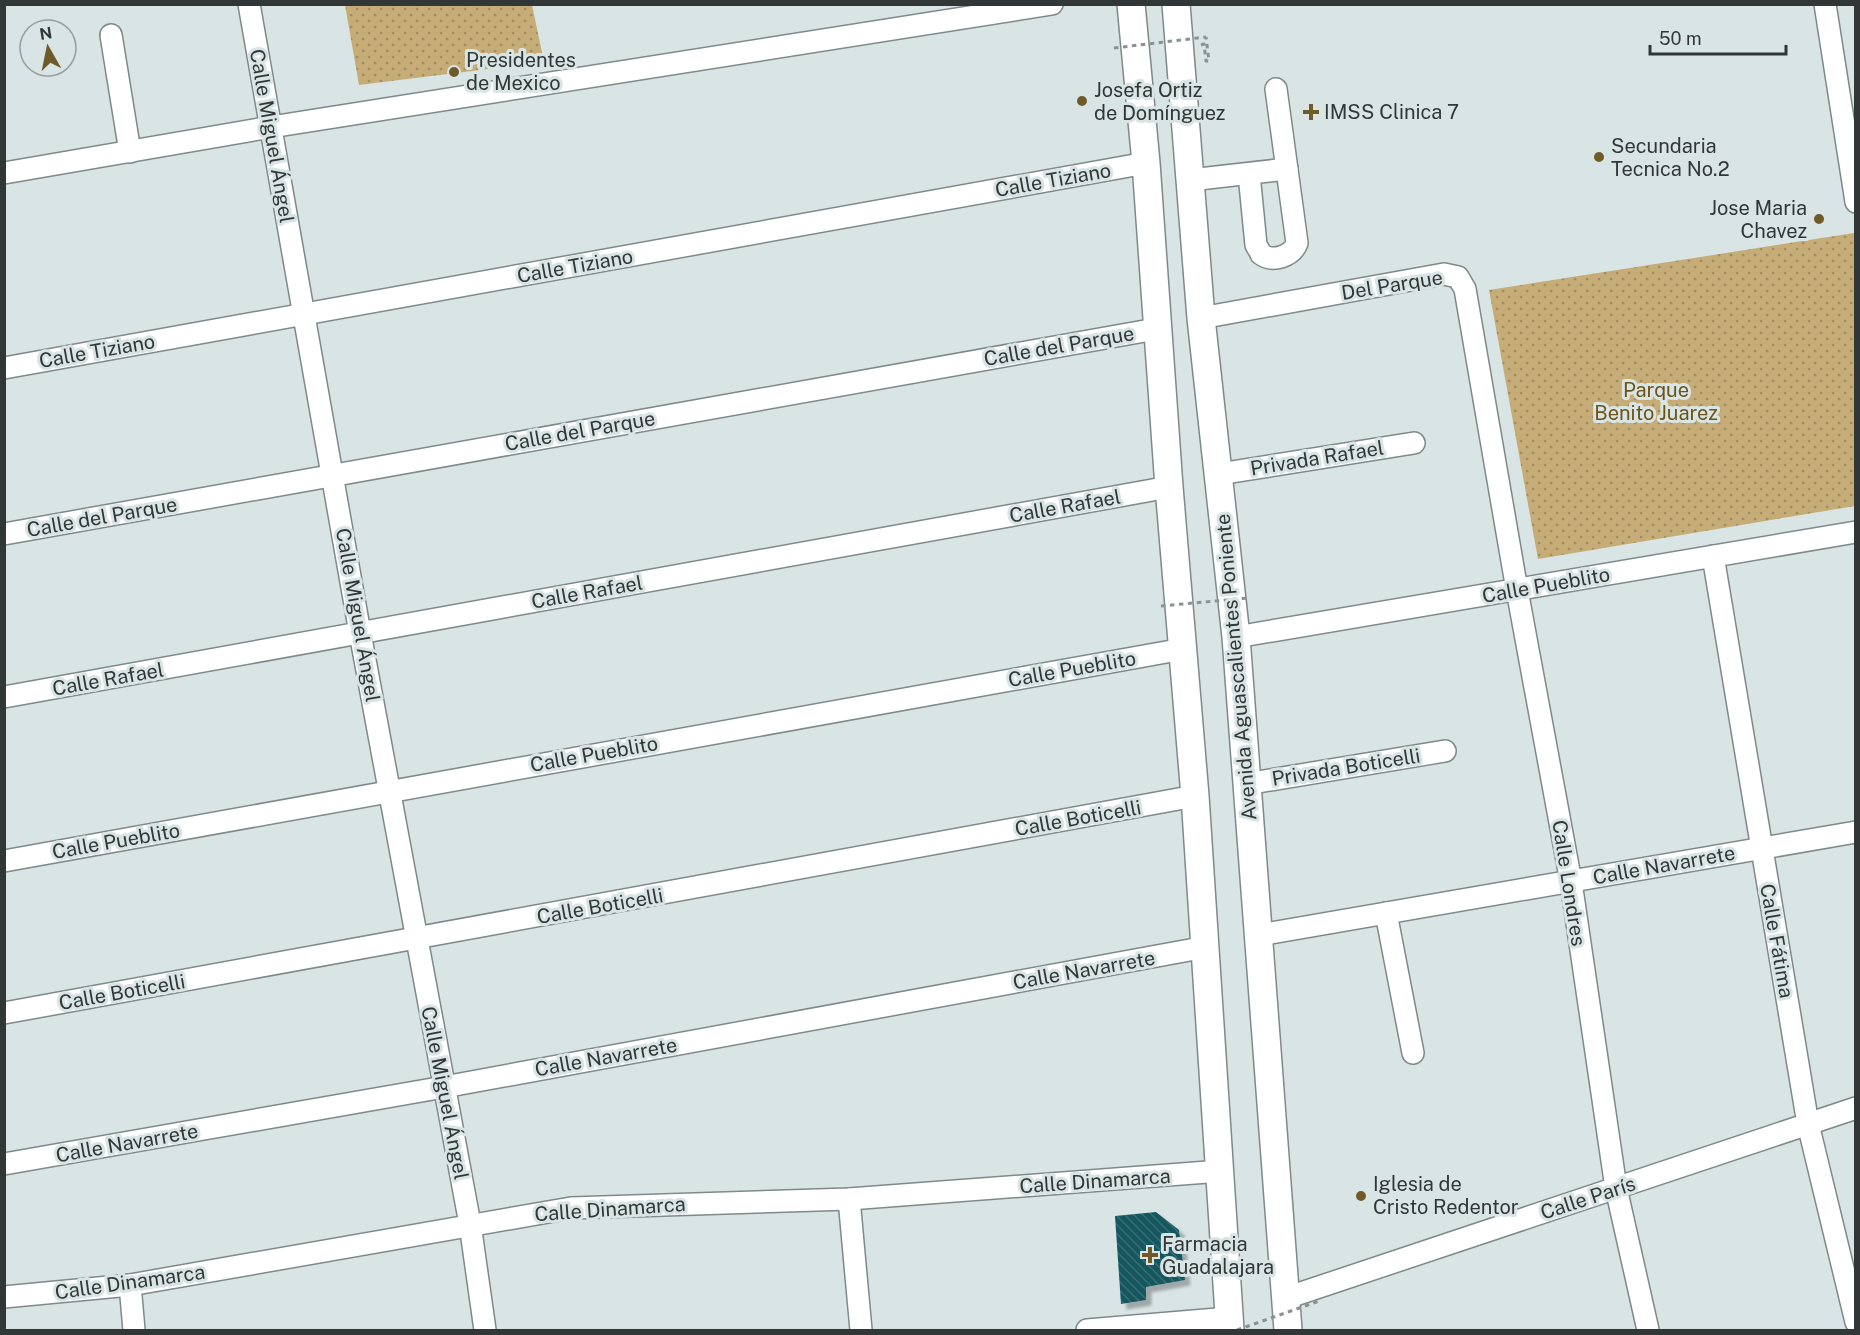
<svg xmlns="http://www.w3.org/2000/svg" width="1860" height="1335" font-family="'Public Sans',sans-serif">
  <defs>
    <pattern id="park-dots" width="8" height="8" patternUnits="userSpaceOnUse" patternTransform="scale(1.5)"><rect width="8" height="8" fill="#c6ac76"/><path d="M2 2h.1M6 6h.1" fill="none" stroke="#a18d62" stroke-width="1.8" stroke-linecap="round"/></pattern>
    <pattern id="building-back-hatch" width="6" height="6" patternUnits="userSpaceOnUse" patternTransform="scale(1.5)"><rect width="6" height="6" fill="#15575f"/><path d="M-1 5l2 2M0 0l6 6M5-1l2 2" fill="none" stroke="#376d73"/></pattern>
    <filter id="shadow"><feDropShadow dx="5.5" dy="5.5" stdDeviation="1.5" flood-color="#0004"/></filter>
  </defs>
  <rect width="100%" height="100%" fill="#d9e4e5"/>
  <!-- park -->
  <g fill="url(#park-dots)">
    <polygon points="345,5 532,5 544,62 359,85"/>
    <polygon points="1854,233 1855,506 1538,559 1489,290"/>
  </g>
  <!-- building -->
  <polygon fill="url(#building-back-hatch)" filter="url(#shadow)" points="1156,1212 1179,1230 1185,1280 1146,1287 1146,1300 1121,1304 1115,1216"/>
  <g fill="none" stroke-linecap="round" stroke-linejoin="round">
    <!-- minor casing -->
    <g stroke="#7f898a" stroke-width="24">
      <g id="minor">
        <polyline points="249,4 360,633 470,1224 485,1330"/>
        <polyline points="1825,4 1856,202"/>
        <polyline points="111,35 130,152"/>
        <polyline points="4,173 271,127 1052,4"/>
        <path d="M1249 174 1256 245C1256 245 1261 253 1261 254 1273 263 1292 256 1297 243L1276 89"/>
        <polyline points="1190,180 1287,169"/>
        <polyline points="1201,318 1444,274 1458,277 1465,289 1517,590 1571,882 1616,1188 1648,1330"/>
        <polyline points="4,368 1146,163"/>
        <polyline points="1219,474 1414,443"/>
        <polyline points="4,534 1156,329"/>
        <polyline points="1713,556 1808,1124 1856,1322"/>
        <polyline points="1236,637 1856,532"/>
        <polyline points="4,697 1169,487"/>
        <polyline points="1246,784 1445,751"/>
        <polyline points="4,861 1183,649"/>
        <polyline points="1386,913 1413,1053"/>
        <polyline points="1259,935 1856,832"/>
        <polyline points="4,1013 1195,796"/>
        <polyline points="4,1164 444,1087 1206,947"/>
        <polyline points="849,1199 861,1330"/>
        <polyline points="130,1285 134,1330"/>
        <polyline points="4,1297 130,1285 571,1208 849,1199 1221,1171"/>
        <polyline points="1286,1298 1856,1108"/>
        <polyline points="1087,1330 1229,1318"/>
      </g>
    </g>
    <!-- major casing -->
    <g stroke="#7f898a" stroke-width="30">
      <g id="major">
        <polyline points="1131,4 1146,163 1169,487 1195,796 1230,1330"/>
        <polyline points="1176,4 1201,318 1236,637 1288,1330"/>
      </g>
    </g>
    <!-- path -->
    <polyline stroke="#8a9293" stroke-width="3" stroke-dasharray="4.5 4.5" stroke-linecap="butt" points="1201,45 1204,44 1206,61 1209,61 1206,37"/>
    <!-- minor -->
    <use href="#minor" stroke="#fff" stroke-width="21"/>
    <!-- major -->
    <use href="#major" stroke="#fff" stroke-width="27"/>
    <!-- path-bridge -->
    <g stroke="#8a9293" stroke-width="3" stroke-dasharray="4.5 4.5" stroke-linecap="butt">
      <polyline points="1114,48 1206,37"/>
      <polyline points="1161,606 1248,598"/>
      <polyline points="1237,1330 1322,1300"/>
    </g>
  </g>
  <!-- markers -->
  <g fill="#705a29" stroke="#d9e4e5" stroke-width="2">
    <circle cx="454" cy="72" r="6"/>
    <circle cx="1082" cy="101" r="6"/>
    <path d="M1308 103h6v6h6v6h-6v6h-6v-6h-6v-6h6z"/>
    <circle cx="1599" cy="157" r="6"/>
    <circle cx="1819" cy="219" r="6"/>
    <circle cx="1361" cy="1196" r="6"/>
    <path d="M1147 1246h6v6h6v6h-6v6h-6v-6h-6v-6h6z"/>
  </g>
  <g text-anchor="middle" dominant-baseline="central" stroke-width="6" stroke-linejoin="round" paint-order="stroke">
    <!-- poi labels -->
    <g font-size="20" fill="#313636" stroke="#d9e4e5" text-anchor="start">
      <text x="466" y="60">Presidentes<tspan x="466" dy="23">de Mexico</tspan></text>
      <text x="1094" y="90">Josefa Ortiz<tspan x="1094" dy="23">de Domínguez</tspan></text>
      <text x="1324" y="112">IMSS Clinica 7</text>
      <text x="1611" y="146">Secundaria<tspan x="1611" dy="23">Tecnica No.2</tspan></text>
      <text x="1807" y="208" text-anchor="end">Jose Maria<tspan x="1807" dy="23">Chavez</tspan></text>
      <text x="1373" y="1184">Iglesia de<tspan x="1373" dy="23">Cristo Redentor</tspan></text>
      <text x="1162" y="1244">Farmacia<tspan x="1162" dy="23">Guadalajara</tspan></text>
    </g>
    <!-- street labels -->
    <g font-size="20" fill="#313636" stroke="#d9e4e5">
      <text transform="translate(272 136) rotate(80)">Calle Miguel Ángel</text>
      <text transform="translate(1053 180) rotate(-10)">Calle Tiziano</text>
      <text transform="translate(575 266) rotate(-10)">Calle Tiziano</text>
      <text transform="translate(1392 285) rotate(-9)">Del Parque</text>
      <text transform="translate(1059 346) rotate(-10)">Calle del Parque</text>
      <text transform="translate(97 351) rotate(-10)">Calle Tiziano</text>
      <text transform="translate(580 431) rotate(-10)">Calle del Parque</text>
      <text transform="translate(1317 458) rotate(-9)">Privada Rafael</text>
      <text transform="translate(1065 506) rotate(-10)">Calle Rafael</text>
      <text transform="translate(102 517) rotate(-10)">Calle del Parque</text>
      <text transform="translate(1546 585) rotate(-10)">Calle Pueblito</text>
      <text transform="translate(587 592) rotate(-10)">Calle Rafael</text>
      <text transform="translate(358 615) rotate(80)">Calle Miguel Ángel</text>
      <text transform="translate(1236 667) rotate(-95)">Avenida Aguascalientes Poniente</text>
      <text transform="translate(1072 669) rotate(-10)">Calle Pueblito</text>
      <text transform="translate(108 679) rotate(-10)">Calle Rafael</text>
      <text transform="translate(594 754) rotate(-10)">Calle Pueblito</text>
      <text transform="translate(1346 767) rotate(-9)">Privada Boticelli</text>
      <text transform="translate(1078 818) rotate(-10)">Calle Boticelli</text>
      <text transform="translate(116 841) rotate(-10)">Calle Pueblito</text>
      <text transform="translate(1664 865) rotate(-10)">Calle Navarrete</text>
      <text transform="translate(1569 883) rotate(81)">Calle Londres</text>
      <text transform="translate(600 906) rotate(-10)">Calle Boticelli</text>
      <text transform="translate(1777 941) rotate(80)">Calle Fátima</text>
      <text transform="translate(1084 970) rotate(-10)">Calle Navarrete</text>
      <text transform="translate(122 992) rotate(-10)">Calle Boticelli</text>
      <text transform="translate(606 1057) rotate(-10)">Calle Navarrete</text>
      <text transform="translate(445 1093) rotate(79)">Calle Miguel Ángel</text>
      <text transform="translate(127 1143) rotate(-10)">Calle Navarrete</text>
      <text transform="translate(1095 1181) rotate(-4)">Calle Dinamarca</text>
      <text transform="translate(1588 1198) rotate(-18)">Calle París</text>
      <text transform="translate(610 1209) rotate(-4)">Calle Dinamarca</text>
      <text transform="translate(130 1282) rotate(-8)">Calle Dinamarca</text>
    </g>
    <!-- park labels -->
    <g font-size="20" fill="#6c5317" stroke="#d9e4e5">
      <text x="1656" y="390">Parque<tspan x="1656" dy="23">Benito Juarez</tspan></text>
    </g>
  </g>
  <!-- border -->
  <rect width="1860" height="1335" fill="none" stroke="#313636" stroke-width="12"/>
  <!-- north arrow -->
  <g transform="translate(48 48) rotate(351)"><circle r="28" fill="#d9e4e5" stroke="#969e9f" stroke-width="1.5"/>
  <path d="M0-4.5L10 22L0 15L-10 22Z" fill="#705a29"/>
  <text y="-9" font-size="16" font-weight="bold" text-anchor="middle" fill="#313636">N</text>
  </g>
  <!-- scale -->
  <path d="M1650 45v9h136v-9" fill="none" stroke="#313636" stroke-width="3"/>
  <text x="1659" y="45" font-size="18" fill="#313636" stroke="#d9e4e5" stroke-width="4.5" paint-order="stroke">50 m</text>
</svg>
